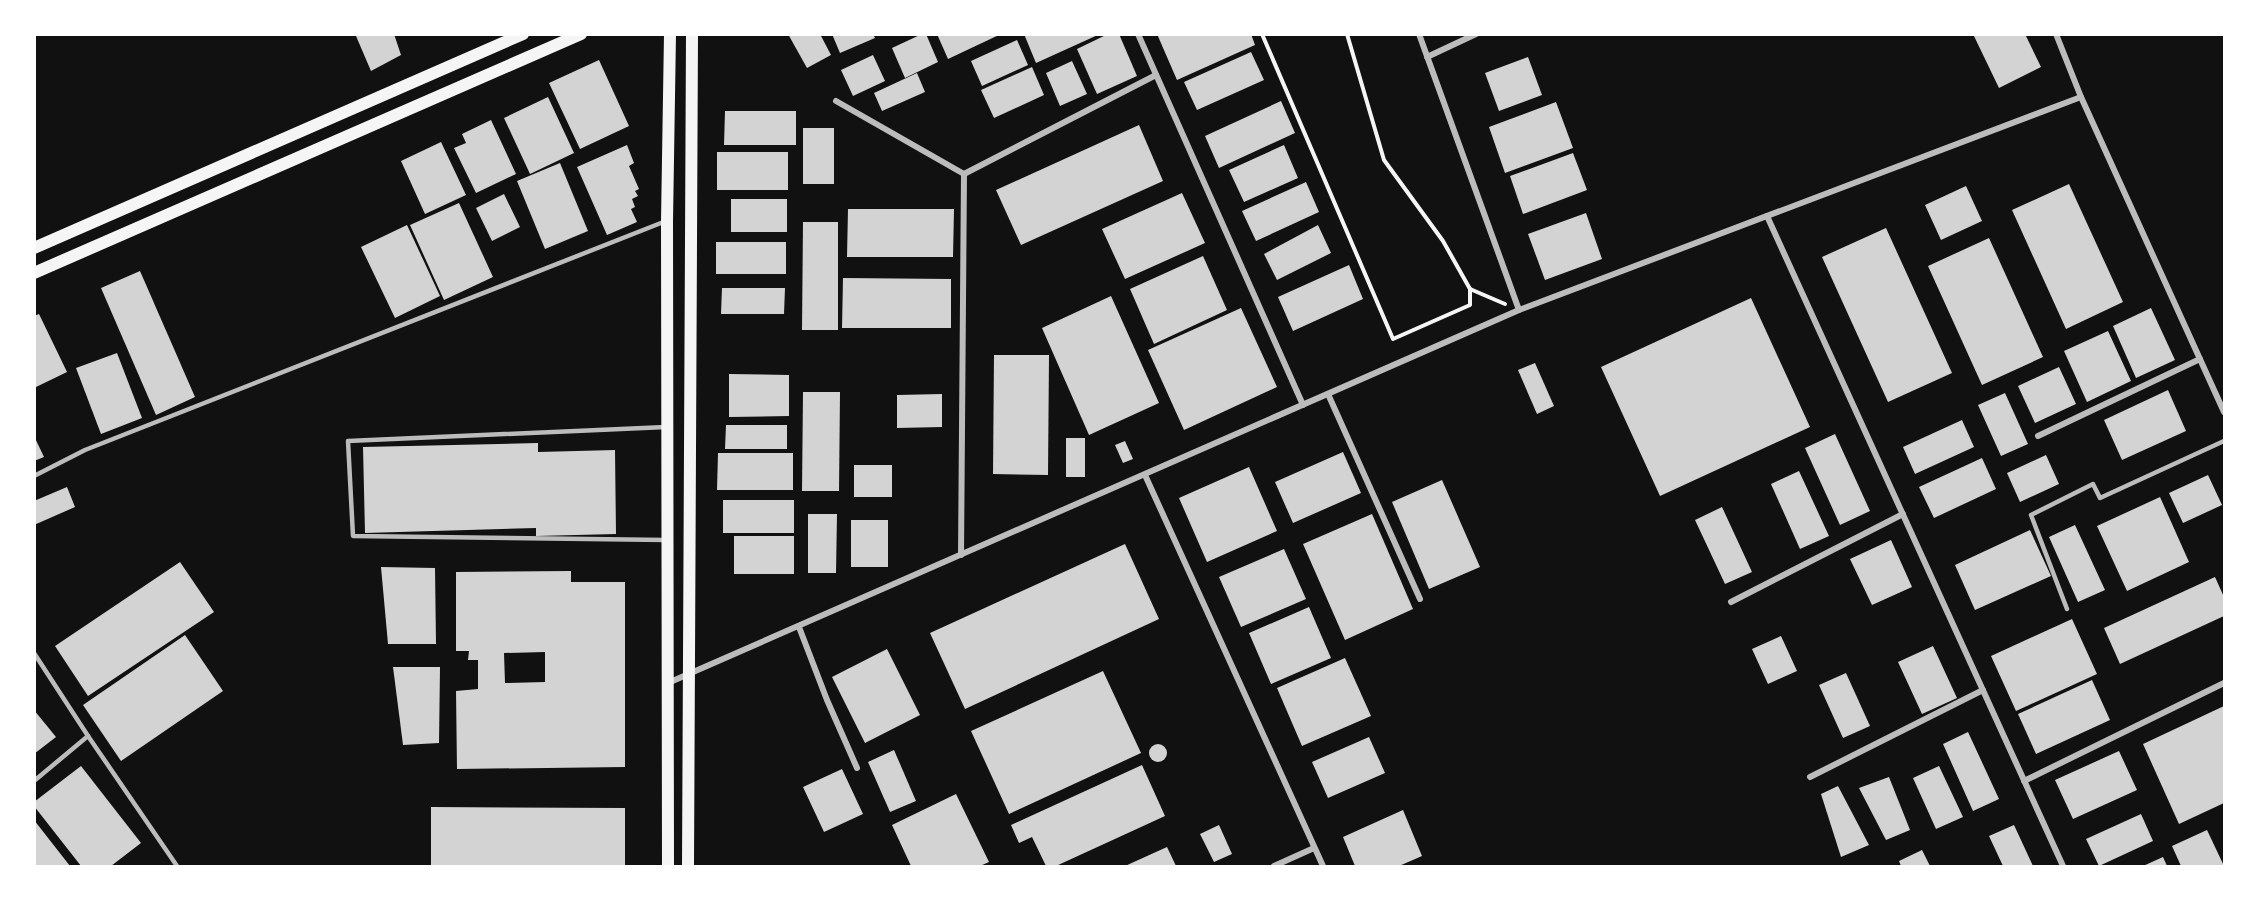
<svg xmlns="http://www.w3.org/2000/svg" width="2259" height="901" font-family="Figtree,sans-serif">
  <rect width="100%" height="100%" fill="#111"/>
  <!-- building -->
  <g fill="#d3d3d3" fill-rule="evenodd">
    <polygon points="359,34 394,34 401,55 371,71 356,36"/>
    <polygon points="788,34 820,34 831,55 807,68"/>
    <polygon points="832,34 873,34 875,38 840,53"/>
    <polygon points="922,34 926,34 938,62 905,78 892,48"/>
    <polygon points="937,34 1001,34 948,59"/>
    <polygon points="1024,34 1100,34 1036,63"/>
    <polygon points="1108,34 1119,34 1137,76 1097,94 1077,49"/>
    <polygon points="1157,34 1251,34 1255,45 1177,80"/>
    <polygon points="1973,34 2025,34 2041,67 1999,88"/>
    <polygon points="1017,40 1028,65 982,86 971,61"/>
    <polygon points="1251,52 1264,80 1197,110 1184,82"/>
    <polygon points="873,55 885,81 853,96 841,70"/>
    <polygon points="1528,57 1542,95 1499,111 1485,73"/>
    <polygon points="599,60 629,126 580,149 549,83"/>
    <polygon points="1072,61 1087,94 1060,106 1046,73"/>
    <polygon points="1032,67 1044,95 994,118 981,90"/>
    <polygon points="917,73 925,92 882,111 874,93"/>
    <polygon points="548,97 574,153 530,174 504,118"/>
    <polygon points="1281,101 1295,133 1219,168 1205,136"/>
    <polygon points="1556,102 1573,148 1505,173 1489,127"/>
    <polygon points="725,111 796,111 796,145 724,145"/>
    <polygon points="491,120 516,174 476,193 454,148 466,143 462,134"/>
    <polygon points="1139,125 1163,181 1021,245 996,190"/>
    <rect x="803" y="128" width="31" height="56"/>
    <polygon points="441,142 466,195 425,214 401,161"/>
    <polygon points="627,145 634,163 629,166 639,189 635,191 638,196 632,199 635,207 631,209 637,222 607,235 577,167"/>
    <polygon points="1284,145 1298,178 1244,202 1229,170"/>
    <rect x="717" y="152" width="71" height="38"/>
    <polygon points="1573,153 1587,190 1523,214 1510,176"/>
    <polygon points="560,163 588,231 545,249 517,181"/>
    <polygon points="1306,182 1319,212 1256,241 1242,211"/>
    <polygon points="2069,184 2123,302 2066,329 2012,210"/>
    <polygon points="1966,186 1982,221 1941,240 1925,205"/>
    <polygon points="1182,193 1205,243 1125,279 1102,229"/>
    <polygon points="504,194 520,227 492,241 476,208"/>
    <rect x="731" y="199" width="56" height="33"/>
    <polygon points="459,203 493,277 444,300 410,225"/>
    <polygon points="848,209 954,209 953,257 847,257"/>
    <polygon points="1586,213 1602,259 1545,280 1528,234"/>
    <polygon points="803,222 838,222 838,330 802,330"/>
    <polygon points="407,225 440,296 395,318 361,247"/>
    <polygon points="1318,225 1331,253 1277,280 1264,254"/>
    <polygon points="1886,228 1952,373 1888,402 1822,257"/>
    <polygon points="1989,238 2043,357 1982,385 1928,266"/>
    <rect x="716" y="242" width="70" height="32"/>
    <polygon points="1203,256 1227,310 1154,344 1130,289"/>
    <polygon points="1349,265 1363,299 1293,331 1278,297"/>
    <polygon points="140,271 195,397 156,415 101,288"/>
    <polygon points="843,278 951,279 951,328 842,328"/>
    <polygon points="722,288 785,288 784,314 721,314"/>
    <polygon points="1111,296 1159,403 1089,435 1042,328"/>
    <polygon points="1751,298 1810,427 1660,496 1601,367"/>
    <polygon points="1241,308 1277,387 1184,430 1148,350"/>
    <polygon points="2151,308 2175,360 2136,378 2113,326"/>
    <polygon points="39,314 67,372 34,388 34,316"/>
    <polygon points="2108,331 2131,381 2087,402 2064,351"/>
    <polygon points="117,353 142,418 101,434 76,368"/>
    <polygon points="994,355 1049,355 1048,475 993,474"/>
    <polygon points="1535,363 1554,406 1537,414 1518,370"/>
    <polygon points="2059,367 2076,404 2035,423 2018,386"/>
    <polygon points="729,374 789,375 789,416 729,417"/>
    <polygon points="2168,390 2186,431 2122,460 2104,420"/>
    <polygon points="803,392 840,392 839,491 802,491"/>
    <polygon points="2005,393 2028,444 2001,456 1978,405"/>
    <polygon points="942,394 942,427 897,428 897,395"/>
    <polygon points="1962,420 1974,447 1915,474 1903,447"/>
    <polygon points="726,425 787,425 787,449 725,449"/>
    <polygon points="1835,434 1870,511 1840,525 1805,448"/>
    <polygon points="34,436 44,457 34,461"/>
    <rect x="1066" y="438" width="19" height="39"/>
    <polygon points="1125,441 1133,459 1123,463 1115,445"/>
    <polygon points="538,443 538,452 615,450 616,534 536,536 536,528 365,533 363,447"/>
    <polygon points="1343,452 1361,493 1293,523 1275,482"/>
    <polygon points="718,453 793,453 793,490 717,490"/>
    <polygon points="2046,455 2059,484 2020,502 2007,473"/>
    <polygon points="1982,458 1996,489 1934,518 1919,487"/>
    <rect x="854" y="465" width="38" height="32"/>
    <polygon points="1249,467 1277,531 1207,562 1179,498"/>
    <polygon points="1799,471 1829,536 1800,549 1771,484"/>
    <polygon points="2208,475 2222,505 2183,523 2169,493"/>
    <polygon points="1442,480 1480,567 1429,589 1392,502"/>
    <polygon points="67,487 75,507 34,525 34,501"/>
    <polygon points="2160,497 2189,562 2127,591 2097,526"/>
    <rect x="723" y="500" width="71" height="33"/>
    <polygon points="1722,507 1752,572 1725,584 1695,520"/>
    <polygon points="808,514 837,514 836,573 808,573"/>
    <polygon points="1372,514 1413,609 1345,640 1303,544"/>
    <rect x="851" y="520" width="37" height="47"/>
    <polygon points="2075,525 2105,590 2078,602 2049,537"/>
    <polygon points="2030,530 2051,576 1975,610 1955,565"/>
    <rect x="734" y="536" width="60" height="38"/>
    <polygon points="1891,540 1912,587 1872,605 1850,559"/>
    <polygon points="1125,544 1159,619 965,709 930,633"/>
    <polygon points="1284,549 1306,599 1241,627 1219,577"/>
    <polygon points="180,562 214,612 88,696 55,646"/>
    <polygon points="381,567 435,568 436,644 388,644"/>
    <path d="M571 571V582H625V767L457 769 456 691 478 689V660H468L469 651H456V572ZM545 652V682L505 683 504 653Z"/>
    <polygon points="2215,577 2224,597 2224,616 2120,664 2104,628"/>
    <polygon points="1309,607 1331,658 1271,684 1249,633"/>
    <polygon points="2072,619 2097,674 2016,711 1991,656"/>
    <polygon points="185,635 223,691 121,761 83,705"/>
    <polygon points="1781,636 1797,671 1768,684 1752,649"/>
    <polygon points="1933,646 1957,698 1922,714 1898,662"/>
    <polygon points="887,649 920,715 865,743 832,677"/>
    <polygon points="1345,658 1371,716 1302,746 1277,688"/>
    <polygon points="393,667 440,667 439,743 403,745"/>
    <polygon points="1103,671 1141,753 1009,814 971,731"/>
    <polygon points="1846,673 1870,726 1843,738 1819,685"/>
    <polygon points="2092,680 2110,720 2036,754 2018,714"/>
    <polygon points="2224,706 2224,803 2179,824 2143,744"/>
    <polygon points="34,710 56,737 34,754"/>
    <polygon points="1968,732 1999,799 1973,811 1943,744"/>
    <polygon points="1369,737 1385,773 1328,798 1312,762"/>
    <circle cx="1158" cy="753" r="9"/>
    <polygon points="894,750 916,801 890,812 868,762"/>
    <polygon points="2119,751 2137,790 2073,819 2055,780"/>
    <polygon points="1142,765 1165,816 1056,866 1046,866 1032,837 1019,843 1011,825"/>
    <polygon points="81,766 141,843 111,866 81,866 34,806 34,802"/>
    <polygon points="1939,766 1963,817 1936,829 1913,778"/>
    <polygon points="842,769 863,814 824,832 803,787"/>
    <polygon points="1889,777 1910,830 1886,840 1859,788"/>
    <polygon points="1838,786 1869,845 1841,857 1821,794"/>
    <polygon points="956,794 989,862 980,866 911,866 892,825"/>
    <polygon points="431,807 625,808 625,866 431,866"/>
    <polygon points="1403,810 1422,856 1399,866 1355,866 1343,837"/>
    <polygon points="2141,814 2153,841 2099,866 2086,839"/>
    <polygon points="34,820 70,866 34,866"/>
    <polygon points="1219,825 1232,854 1214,862 1200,834"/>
    <polygon points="2014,825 2033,866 2003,866 1989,836"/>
    <polygon points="2207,830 2224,866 2181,866 2172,846"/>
    <polygon points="1167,847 1176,866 1125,866"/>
    <polygon points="1922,850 1930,866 1901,866 1899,861"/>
    <polygon points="2163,857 2167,866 2143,866"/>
  </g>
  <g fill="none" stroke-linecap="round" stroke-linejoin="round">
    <!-- path -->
    <g stroke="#f5f5f5" stroke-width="4">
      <polyline points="1262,34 1393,339 1470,305 1470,289 1443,241 1384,160 1347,34"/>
      <polyline points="1470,289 1505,304"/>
    </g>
    <!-- service -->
    <g stroke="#bcbcbc" stroke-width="4.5">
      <polyline points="34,476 85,450 666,221"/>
      <polyline points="666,540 353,536 348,441 666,427"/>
      <polyline points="2067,609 2031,515 2093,484 2100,498 2224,441"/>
      <polyline points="34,653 88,736 177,866"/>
      <polyline points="34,781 88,736"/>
    </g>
    <!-- minor -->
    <g stroke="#bcbcbc" stroke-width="6">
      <polyline points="1138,34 1303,405"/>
      <polyline points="1419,34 1519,310"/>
      <polyline points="2056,34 2081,97 2224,412"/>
      <polyline points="1427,57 1476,34"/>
      <polyline points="836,101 964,174"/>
      <polyline points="964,174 1156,75"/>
      <polyline points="1767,216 2063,866"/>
      <polyline points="1328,394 1420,599"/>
      <polyline points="2038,436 2200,359"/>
      <polyline points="1145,475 1323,866"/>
      <polyline points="961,555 964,174"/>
      <polyline points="1731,602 1903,514"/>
      <polyline points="799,627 827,700 857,768"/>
      <polyline points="668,683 1519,310 2081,97"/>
      <polyline points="1810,777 1983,690"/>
      <polyline points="2024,781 2224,683"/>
      <polyline points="1274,866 1314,848"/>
    </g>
    <!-- secondary -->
    <g stroke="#f5f5f5" stroke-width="12">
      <polyline points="34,248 523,34"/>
      <polyline points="34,273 581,34"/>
      <polyline points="668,866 667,221 670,34"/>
      <polyline points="688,866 692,34"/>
    </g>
  </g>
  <!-- border -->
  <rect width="2259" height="901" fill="none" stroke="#ffffff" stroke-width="72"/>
</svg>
